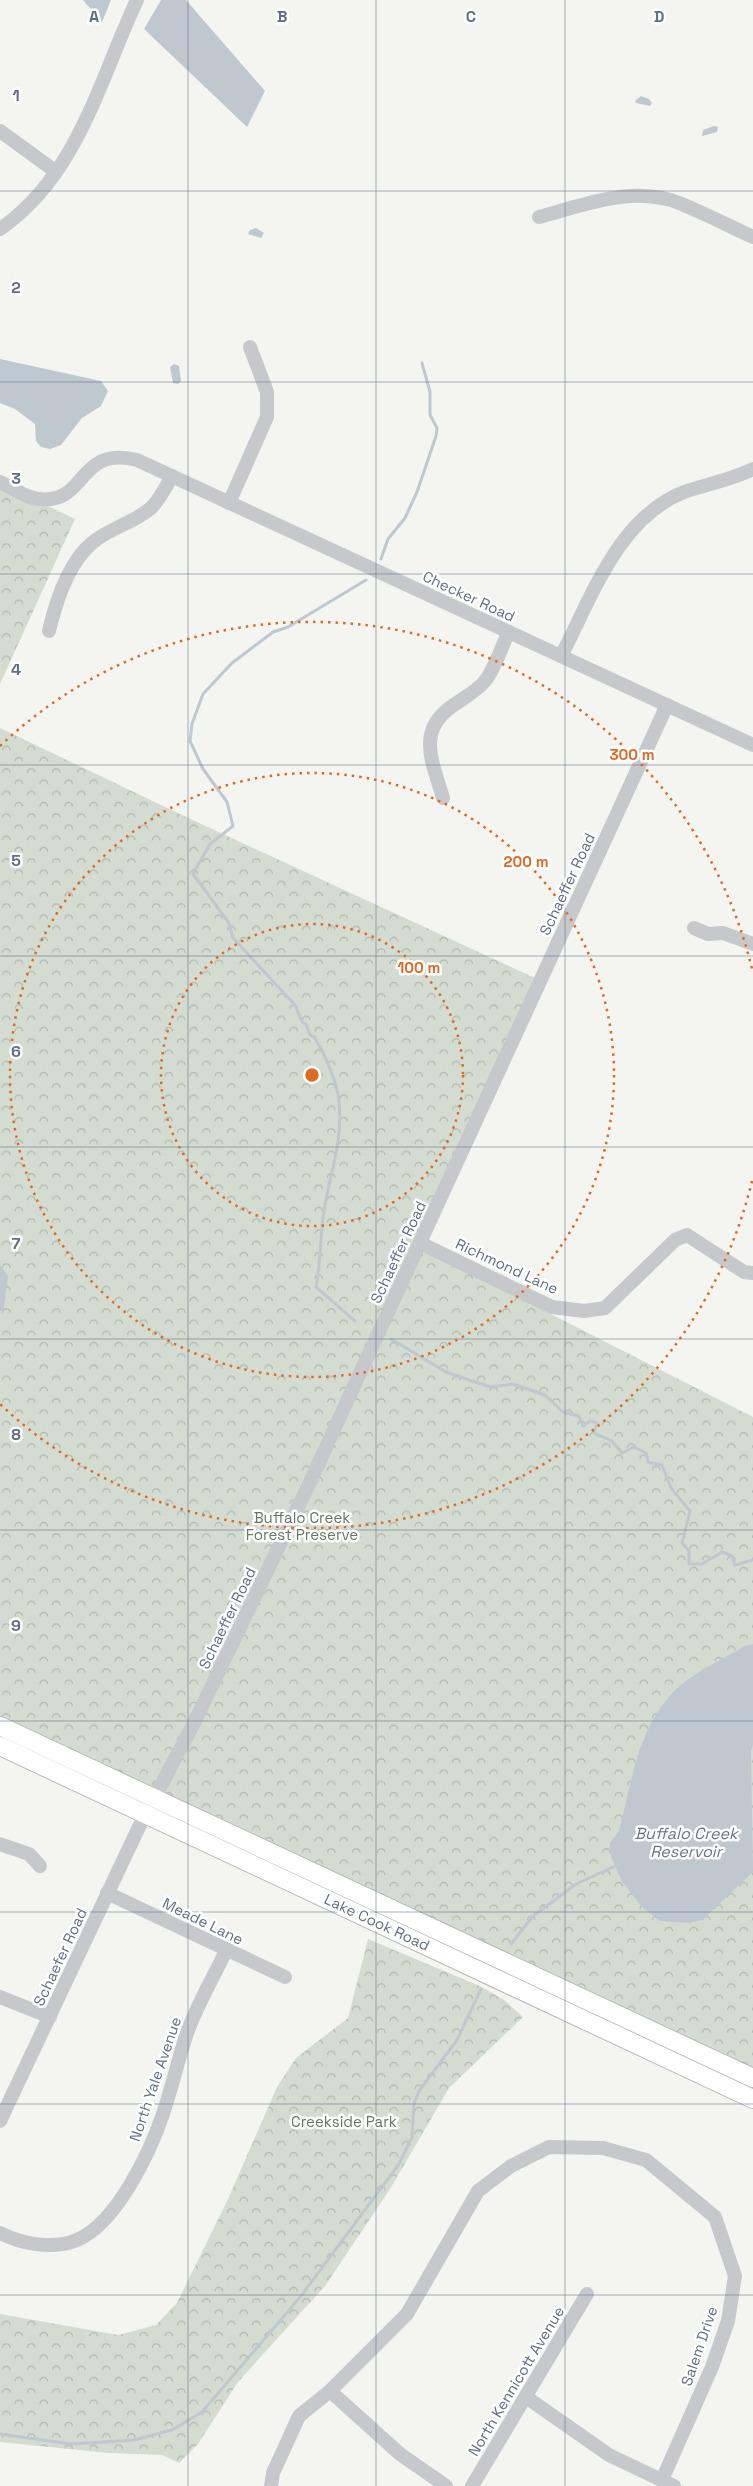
<svg xmlns="http://www.w3.org/2000/svg" width="753" height="2486" font-family="'Space Grotesk',sans-serif">
  <defs>
    <pattern id="forest-crowns" width="20" height="18" patternUnits="userSpaceOnUse" patternTransform="scale(1.25)"><rect width="20" height="18" fill="#d4dcd1"/><path d="M2 6a3 3 0 1 1 6 0M12 15a3 3 0 1 1 6 0" fill="none" stroke="#afb7af"/></pattern>
  </defs>
  <rect width="100%" height="100%" fill="#f4f5f0"/>
  <!-- forest -->
  <g fill="url(#forest-crowns)">
    <polygon points="0,483 75,519 0,684"/>
    <polygon points="0,728 184,816 535,978 413,1244 753,1417 753,2070 0,1719"/>
    <polygon points="368,1939 482,1987 504,2000 523,2017 449,2088 390,2189 325,2286 238,2382 198,2444 179,2463 162,2455 108,2453 0,2442 0,2314 118,2335 156,2325 177,2303 228,2199 277,2087 296,2058 348,2018"/>
  </g>
  <!-- water -->
  <g fill="#bfc8cf">
    <polygon points="83,0 111,0 102,22"/>
    <polygon points="161,0 186,0 265,91 247,127 144,29"/>
    <polygon points="641,96 649,99 652,103 650,106 636,103 635,101"/>
    <polygon points="714,126 718,127 717,132 702,136 703,130"/>
    <polygon points="256,228 264,233 261,238 248,234 250,230"/>
    <polygon points="0,359 101,381 108,391 101,406 82,418 61,445 50,449 41,447 36,441 35,424 15,409 0,403"/>
    <polygon points="174,364 179,366 181,381 178,384 173,383 170,367"/>
    <polygon points="0,1265 8,1276 4,1307 0,1312"/>
    <path d="M753 1644V1745L751 1751 753 1872 702 1920 690 1923 660 1921 643 1908 621 1880 609 1851 610 1843 619 1831C633 1777 639 1717 686 1681 704 1668 726 1657 745 1646Z"/>
  </g>
  <g fill="none" stroke-linecap="round" stroke-linejoin="round">
    <!-- stream -->
    <g stroke="#bfc8cf" stroke-width="3">
      <polyline points="381,559 388,539 405,518 417,492 436,436 437,428 430,415 430,392 422,363"/>
      <path d="M355 1321 316 1287C321 1261 320 1236 324 1211 330 1172 343 1143 339 1102 338 1085 329 1067 322 1050 319 1044 316 1043 315 1037L310 1035 306 1024 302 1022 295 1005 233 938 229 923 193 874 210 844 233 826 227 802 203 769 190 741 192 724 203 694 232 663 273 632 288 627 366 580"/>
      <polyline points="391,1339 446,1372 490,1387 513,1384 545,1395 563,1412 579,1416 583,1426 590,1421 597,1423 594,1433 612,1441 622,1453 634,1447 646,1453 648,1462 662,1465 671,1488 690,1511 682,1543 689,1551 689,1564 702,1564 722,1552 732,1556 735,1565 753,1560"/>
      <polyline points="511,1944 533,1916 576,1884 615,1866"/>
      <polyline points="0,2434 71,2444 134,2440 172,2430 202,2412 301,2296 399,2164 412,2137 414,2104 419,2091 457,2040 481,1989"/>
    </g>
    <!-- major casing -->
    <g stroke="#b6b9be" stroke-width="20">
      <g id="major">
        <polyline points="0,1726 753,2078"/>
        <polyline points="0,1746 753,2099"/>
      </g>
    </g>
    <!-- minor -->
    <g stroke="#c6c8cc" stroke-width="14">
      <polyline points="0,131 55,171"/>
      <path d="M539 217C584 205 633 185 679 203 704 213 729 226 753 237"/>
      <path d="M0 229C78 175 99 81 137 0"/>
      <path d="M0 482C12 488 26 498 39 499 88 505 76 445 137 460L753 745"/>
      <polyline points="229,503 267,417 267,392 250,347"/>
      <path d="M49 631C56 601 68 563 92 543 109 528 134 523 151 508 160 499 166 487 172 476"/>
      <path d="M561 656C592 597 618 518 684 492 707 484 731 480 753 469"/>
      <path d="M443 798C433 763 416 732 451 707 462 699 477 691 485 681 496 667 501 647 509 632"/>
      <polyline points="694,928 708,934 723,933 753,944"/>
      <polyline points="420,1243 552,1307 584,1311 605,1308 675,1240 687,1235 744,1272 753,1273"/>
      <polyline points="0,1844 29,1854 40,1866"/>
      <polyline points="107,1893 285,1977"/>
      <polyline points="0,1997 50,2017"/>
      <polyline points="0,2121 138,1829 193,1725 310,1482 667,705"/>
      <path d="M0 2233C22 2244 53 2250 77 2240 117 2223 150 2152 163 2114 172 2087 178 2060 187 2033 197 2005 213 1978 226 1951"/>
      <polyline points="330,2391 400,2454 446,2486"/>
      <polyline points="526,2397 609,2455 674,2486"/>
      <polyline points="271,2486 273,2473 299,2416 330,2391 407,2314 478,2191 511,2166 549,2147 603,2148 646,2160 715,2217 735,2276 728,2321 712,2367 662,2480"/>
      <polyline points="472,2486 587,2294"/>
    </g>
    <!-- major -->
    <use href="#major" stroke="#fff" stroke-width="18"/>
  </g>
  <!-- grid -->
  <path fill="none" stroke="#626f83" stroke-width="1" stroke-opacity="0.55" d="M188 0V2486M376 0V2486M565 0V2486M0 191H753M0 382H753M0 574H753M0 765H753M0 956H753M0 1147H753M0 1339H753M0 1530H753M0 1721H753M0 1912H753M0 2104H753M0 2295H753"/>
  <!-- distance rings -->
  <g fill="none" stroke="#de6a24" stroke-width="2.5" stroke-dasharray="2.5 5">
    <circle cx="312" cy="1075" r="151"/>
    <circle cx="312" cy="1075" r="302"/>
    <path d="M752 1181A453 453 0 0 1 0 1404M0 746A453 453 0 0 1 752 969"/>
  </g>
  <g text-anchor="middle" dominant-baseline="central" stroke-width="5" stroke-linejoin="round" paint-order="stroke">
    <!-- street labels -->
    <g font-size="15" fill="#626f83" stroke="#fff">
      <text transform="translate(469 596) rotate(25)">Checker Road</text>
      <text transform="translate(567 884) rotate(-65)">Schaeffer Road</text>
      <text transform="translate(398 1252) rotate(-65)">Schaeffer Road</text>
      <text transform="translate(507 1266) rotate(25)">Richmond Lane</text>
      <text transform="translate(227 1618) rotate(-64)">Schaeffer Road</text>
      <text transform="translate(203 1921) rotate(26)">Meade Lane</text>
      <text transform="translate(377 1922) rotate(25)">Lake Cook Road</text>
      <text transform="translate(60 1957) rotate(-65)">Schaefer Road</text>
      <text transform="translate(155 2079) rotate(-71)">North Yale Avenue</text>
      <text transform="translate(699 2346) rotate(-71)">Salem Drive</text>
      <text transform="translate(516 2381) rotate(-59)">North Kennicott Avenue</text>
    </g>
    <!-- park labels -->
    <g font-size="15" fill="#627a61" stroke="#fff">
      <text x="302" y="1517">Buffalo Creek<tspan x="302" dy="17">Forest Preserve</tspan></text>
      <text x="344" y="2121">Creekside Park</text>
    </g>
    <!-- water labels -->
    <g font-size="16" font-style="italic" fill="#627888" stroke="#fff">
      <text x="686" y="1833">Buffalo Creek<tspan x="686" dy="18">Reservoir</tspan></text>
    </g>
  </g>
  <g font-size="16" text-anchor="middle" font-weight="bold" fill="#626f83" stroke="#fff" stroke-width="5" stroke-linejoin="round" paint-order="stroke">
    <text x="94" y="22">A</text>
    <text x="282" y="22">B</text>
    <text x="471" y="22">C</text>
    <text x="659" y="22">D</text>
    <text x="16" y="101">1</text>
    <text x="16" y="293">2</text>
    <text x="16" y="484">3</text>
    <text x="16" y="675">4</text>
    <text x="16" y="866">5</text>
    <text x="16" y="1057">6</text>
    <text x="16" y="1249">7</text>
    <text x="16" y="1440">8</text>
    <text x="16" y="1631">9</text>
  </g>
  <circle cx="312" cy="1075" r="8" fill="#de6a24" stroke="#fff" stroke-width="2.5"/>
  <g font-size="15" text-anchor="middle" font-weight="bold" fill="#de6a24" stroke="#fff" stroke-width="5" stroke-linejoin="round" paint-order="stroke">
    <text x="632" y="760">300 m</text>
    <text x="526" y="867">200 m</text>
    <text x="419" y="973">100 m</text>
  </g>
</svg>
